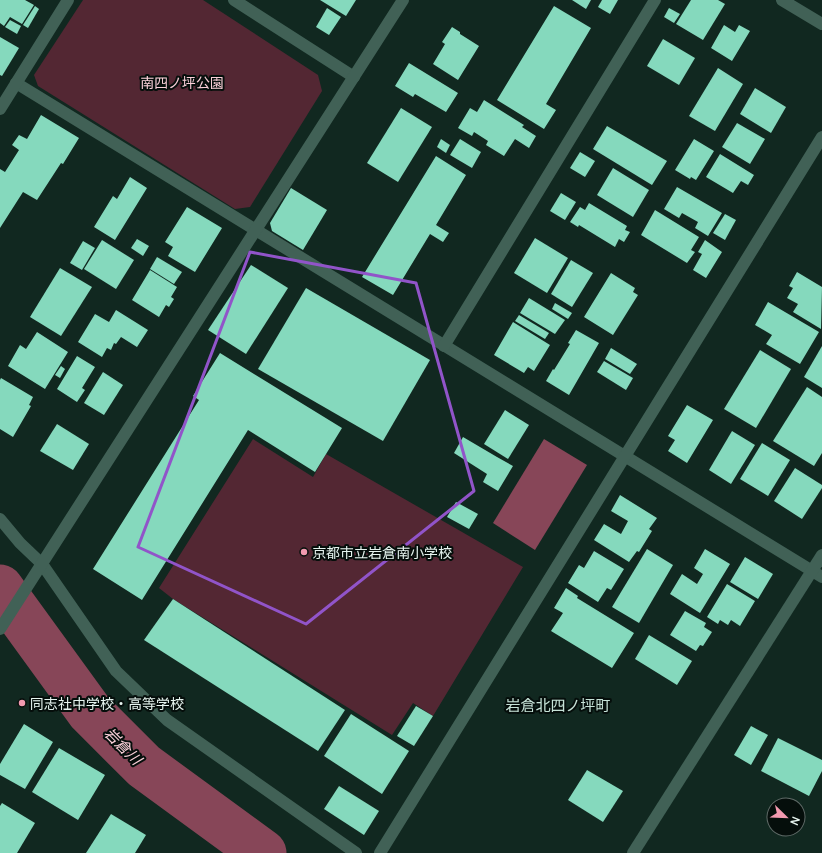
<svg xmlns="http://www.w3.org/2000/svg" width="822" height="853" font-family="Manrope,'Noto Sans JP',sans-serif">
  <rect width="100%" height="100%" fill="#112820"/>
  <!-- green -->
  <g fill="#532733">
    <polygon points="83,0 203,0 318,75 322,91 250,207 235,209 38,86 34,75"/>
    <polygon points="253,439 313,477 326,454 523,567 433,716 413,703 392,735 173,599 159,588"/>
  </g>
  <!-- water -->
  <polygon fill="#874658" points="544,439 587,465 535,550 493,523"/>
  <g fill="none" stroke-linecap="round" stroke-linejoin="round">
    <!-- river -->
    <polyline stroke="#874658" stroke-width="47" points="0,588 90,712 144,766 263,853"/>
  </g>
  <!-- building -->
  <g fill="#85d9bd">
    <polygon points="0,0 25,0 34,5 22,24 10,17 4,26 0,23"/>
    <polygon points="320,0 356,0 346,16"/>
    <polygon points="572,0 591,0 586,9"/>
    <polygon points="602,0 618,0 610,14 598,7"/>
    <polygon points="691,0 718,0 725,4 703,40 676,24"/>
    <polygon points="35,6 39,9 28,28 23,25"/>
    <polygon points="554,6 591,28 546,104 556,110 544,129 497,100"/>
    <polygon points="327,8 341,17 329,35 316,27"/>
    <polygon points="669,8 680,14 674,23 664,17"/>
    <polygon points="10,20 21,26 17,34 5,27"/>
    <polygon points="724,25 735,32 739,25 750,31 732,61 711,48"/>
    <polygon points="452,27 460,32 460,34 479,46 458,80 433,64 445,44 442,42"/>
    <polygon points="0,37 19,48 2,76 0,75"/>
    <polygon points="663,39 695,58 679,85 647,66"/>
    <polygon points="409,63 458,93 446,112 415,94 413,97 395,86"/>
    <polygon points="718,68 743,84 715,131 689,116"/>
    <polygon points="755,88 786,107 771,133 740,114"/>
    <polygon points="484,100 524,125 522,127 536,136 529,148 515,139 504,156 486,145 488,141 474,132 472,136 458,128 470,108 477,112"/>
    <polygon points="401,108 432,127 398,182 367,163"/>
    <polygon points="41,115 79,138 63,164 61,163 37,200 23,192 0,228 0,169 5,172 19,150 12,145 19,135 27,139"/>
    <polygon points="737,123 765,139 750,164 722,147"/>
    <polygon points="607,126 667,161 652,185 593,149"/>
    <polygon points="441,139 450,145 446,153 437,147"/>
    <polygon points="460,139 481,152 472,168 450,155"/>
    <polygon points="694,139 714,151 696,180 691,177 690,179 675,170"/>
    <polygon points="580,152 595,161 585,177 570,168"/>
    <polygon points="720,154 754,175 748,185 741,181 733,193 706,177"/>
    <polygon points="436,156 466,175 436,225 449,233 443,242 430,234 393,295 362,277"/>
    <polygon points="613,168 649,190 633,217 597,195"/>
    <polygon points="130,177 147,188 115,240 94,227 113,196 117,199"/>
    <polygon points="677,187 722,213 708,236 695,228 698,222 682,213 679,218 664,209"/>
    <polygon points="291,188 327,210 303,250 272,231 270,223"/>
    <polygon points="561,193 576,202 565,220 550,211"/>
    <polygon points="589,203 627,226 625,230 630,232 624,242 619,239 615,247 579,225 578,227 570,222 580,207 585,210"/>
    <polygon points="187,207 222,228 195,272 168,256 173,247 165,242"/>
    <polygon points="655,210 699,237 691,250 695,252 687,263 641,235"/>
    <polygon points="725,214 736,220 725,240 713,233"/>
    <polygon points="535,238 568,258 547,293 514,273"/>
    <polygon points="137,239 149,246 143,256 131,248"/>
    <polygon points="102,240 134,260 116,289 84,269"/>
    <polygon points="705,240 722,252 706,278 693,270 702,254 698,252"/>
    <polygon points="83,241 95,248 82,270 70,263"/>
    <polygon points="157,257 182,272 174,284 150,269"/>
    <polygon points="571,260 593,273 572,307 551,294"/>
    <polygon points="251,265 288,288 246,354 208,330"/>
    <polygon points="60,268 92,287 61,336 30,317"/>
    <polygon points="150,270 177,287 171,297 174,299 169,307 166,305 159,317 132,300"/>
    <polygon points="797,272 822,287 821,329 793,312 798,304 787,298 793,288 789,286"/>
    <polygon points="611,273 635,288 633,292 638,295 613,335 584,317"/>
    <polygon points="306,288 430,360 383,441 258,369"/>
    <polygon points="529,298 565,320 555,334 520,313"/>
    <polygon points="768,302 819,332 800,364 766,344 772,335 755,325"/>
    <polygon points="555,303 572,313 568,319 552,309"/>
    <polygon points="116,310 148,330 137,347 121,337 116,344 114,343 111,350 107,348 102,357 78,342 95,314 109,322"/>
    <polygon points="519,315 549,333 545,339 515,321"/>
    <polygon points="513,322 550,345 534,371 528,367 524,373 494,355"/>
    <polygon points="576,330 599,343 569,395 546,381 553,369 554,370 570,344 568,343"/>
    <polygon points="37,332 68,352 45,389 8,366 20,345 26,349"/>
    <polygon points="822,346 822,388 804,377"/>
    <polygon points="611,348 637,364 630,374 605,359"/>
    <polygon points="760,350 791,369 756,428 724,409"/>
    <polygon points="220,353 342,428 315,472 248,430 142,600 93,569 199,400 193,396"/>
    <polygon points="77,356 95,367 82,388 85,390 77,402 57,389"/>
    <polygon points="604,361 633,378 626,390 597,372"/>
    <polygon points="61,366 65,369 60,378 55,375"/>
    <polygon points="103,372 123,385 104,415 84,403"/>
    <polygon points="1,378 33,397 29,405 31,406 13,437 0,429 0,380"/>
    <polygon points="807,387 822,397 822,453 814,466 773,441"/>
    <polygon points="687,405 713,420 687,463 668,451 675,440 668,436"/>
    <polygon points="505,410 529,425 508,459 484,444"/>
    <polygon points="57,424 89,444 73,470 40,451"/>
    <polygon points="732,431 755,445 731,484 709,470"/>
    <polygon points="463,437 497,457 513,466 498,491 483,482 487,474 454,453"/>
    <polygon points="762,443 790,460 768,496 740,479"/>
    <polygon points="795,468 822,485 822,488 802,519 774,501"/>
    <polygon points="620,495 657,518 649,529 652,531 639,552 637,551 629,562 594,540 604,524 621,534 628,521 611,511"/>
    <polygon points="456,502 478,514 469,529 447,517"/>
    <polygon points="647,549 673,565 639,623 612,607"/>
    <polygon points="705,549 730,564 700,613 670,594 682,574 697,584 703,574 694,568"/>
    <polygon points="594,551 624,569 611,590 607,588 598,602 568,583 579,565 584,568"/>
    <polygon points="745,557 773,574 758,599 730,582"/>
    <polygon points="727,584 755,601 740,626 731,620 728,625 720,620 718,624 707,617"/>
    <polygon points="566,588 578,596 577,598 634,633 612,668 551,631 563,613 554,608"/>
    <polygon points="173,599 345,710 318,751 144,640"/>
    <polygon points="685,611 706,623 704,627 712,632 703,646 700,645 696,651 670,635"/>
    <polygon points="649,635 692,661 677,685 635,659"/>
    <polygon points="416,706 433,716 414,746 397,736"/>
    <polygon points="351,714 409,751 382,794 324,756"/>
    <polygon points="24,724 53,742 25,789 0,775 0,764"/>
    <polygon points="751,726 768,735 751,765 734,755"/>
    <polygon points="778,738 822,760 822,771 809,796 761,771"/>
    <polygon points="59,748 105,775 78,820 32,792"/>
    <polygon points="587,770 623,791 603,822 568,800"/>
    <polygon points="339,786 379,811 364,835 324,809"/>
    <polygon points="2,803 35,823 17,853 0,853 0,806"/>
    <polygon points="111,814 146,835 135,853 86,853"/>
  </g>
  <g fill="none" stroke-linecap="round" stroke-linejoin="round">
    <!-- street -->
    <g stroke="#416156" stroke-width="12">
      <polyline points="234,0 354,77"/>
      <polyline points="782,0 822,24"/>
      <polyline points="16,83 822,577"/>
      <polyline points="0,109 68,0"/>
      <polyline points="444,346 655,0"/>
      <polyline points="0,519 20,543 42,564 116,671 167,720 356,853"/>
      <polyline points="0,629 403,0"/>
      <polyline points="380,853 822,137"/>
      <polyline points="633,853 822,555"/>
    </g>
  </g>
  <!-- marked area -->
  <path fill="none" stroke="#9154c9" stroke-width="3" stroke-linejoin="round" d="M250 252 416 283 474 491 306 624 138 547Z"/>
  <!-- markers -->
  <g fill="#f29ab0" stroke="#050e0b" stroke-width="1.5">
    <circle cx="304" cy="552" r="4"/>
    <circle cx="22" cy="703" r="4"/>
  </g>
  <g text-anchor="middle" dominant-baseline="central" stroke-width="4" stroke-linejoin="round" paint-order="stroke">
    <!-- park labels -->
    <g font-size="14" fill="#f9cfd8" stroke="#050e0b">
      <text x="182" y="82">南四ノ坪公園</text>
    </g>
    <!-- poi labels -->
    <g font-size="14" fill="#e7f5f0" stroke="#050e0b" text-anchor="start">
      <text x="312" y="552">京都市立岩倉南小学校</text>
      <text x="30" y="703">同志社中学校・高等学校</text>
    </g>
    <!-- neighbourhood labels -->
    <g font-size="15" fill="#c7e3d8" stroke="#050e0b">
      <text x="558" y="705">岩倉北四ノ坪町</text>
    </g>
    <!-- water labels -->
    <g font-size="15" font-style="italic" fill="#fbd1da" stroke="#050e0b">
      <text transform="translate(123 746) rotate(45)">岩倉川</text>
    </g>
  </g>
  <!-- north arrow -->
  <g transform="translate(786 817) rotate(113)"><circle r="19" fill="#050e0b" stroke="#5f6a67"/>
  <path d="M0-3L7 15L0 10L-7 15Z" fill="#f29ab0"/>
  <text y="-6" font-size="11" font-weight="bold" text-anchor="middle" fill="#e7f5f0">N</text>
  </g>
</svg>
